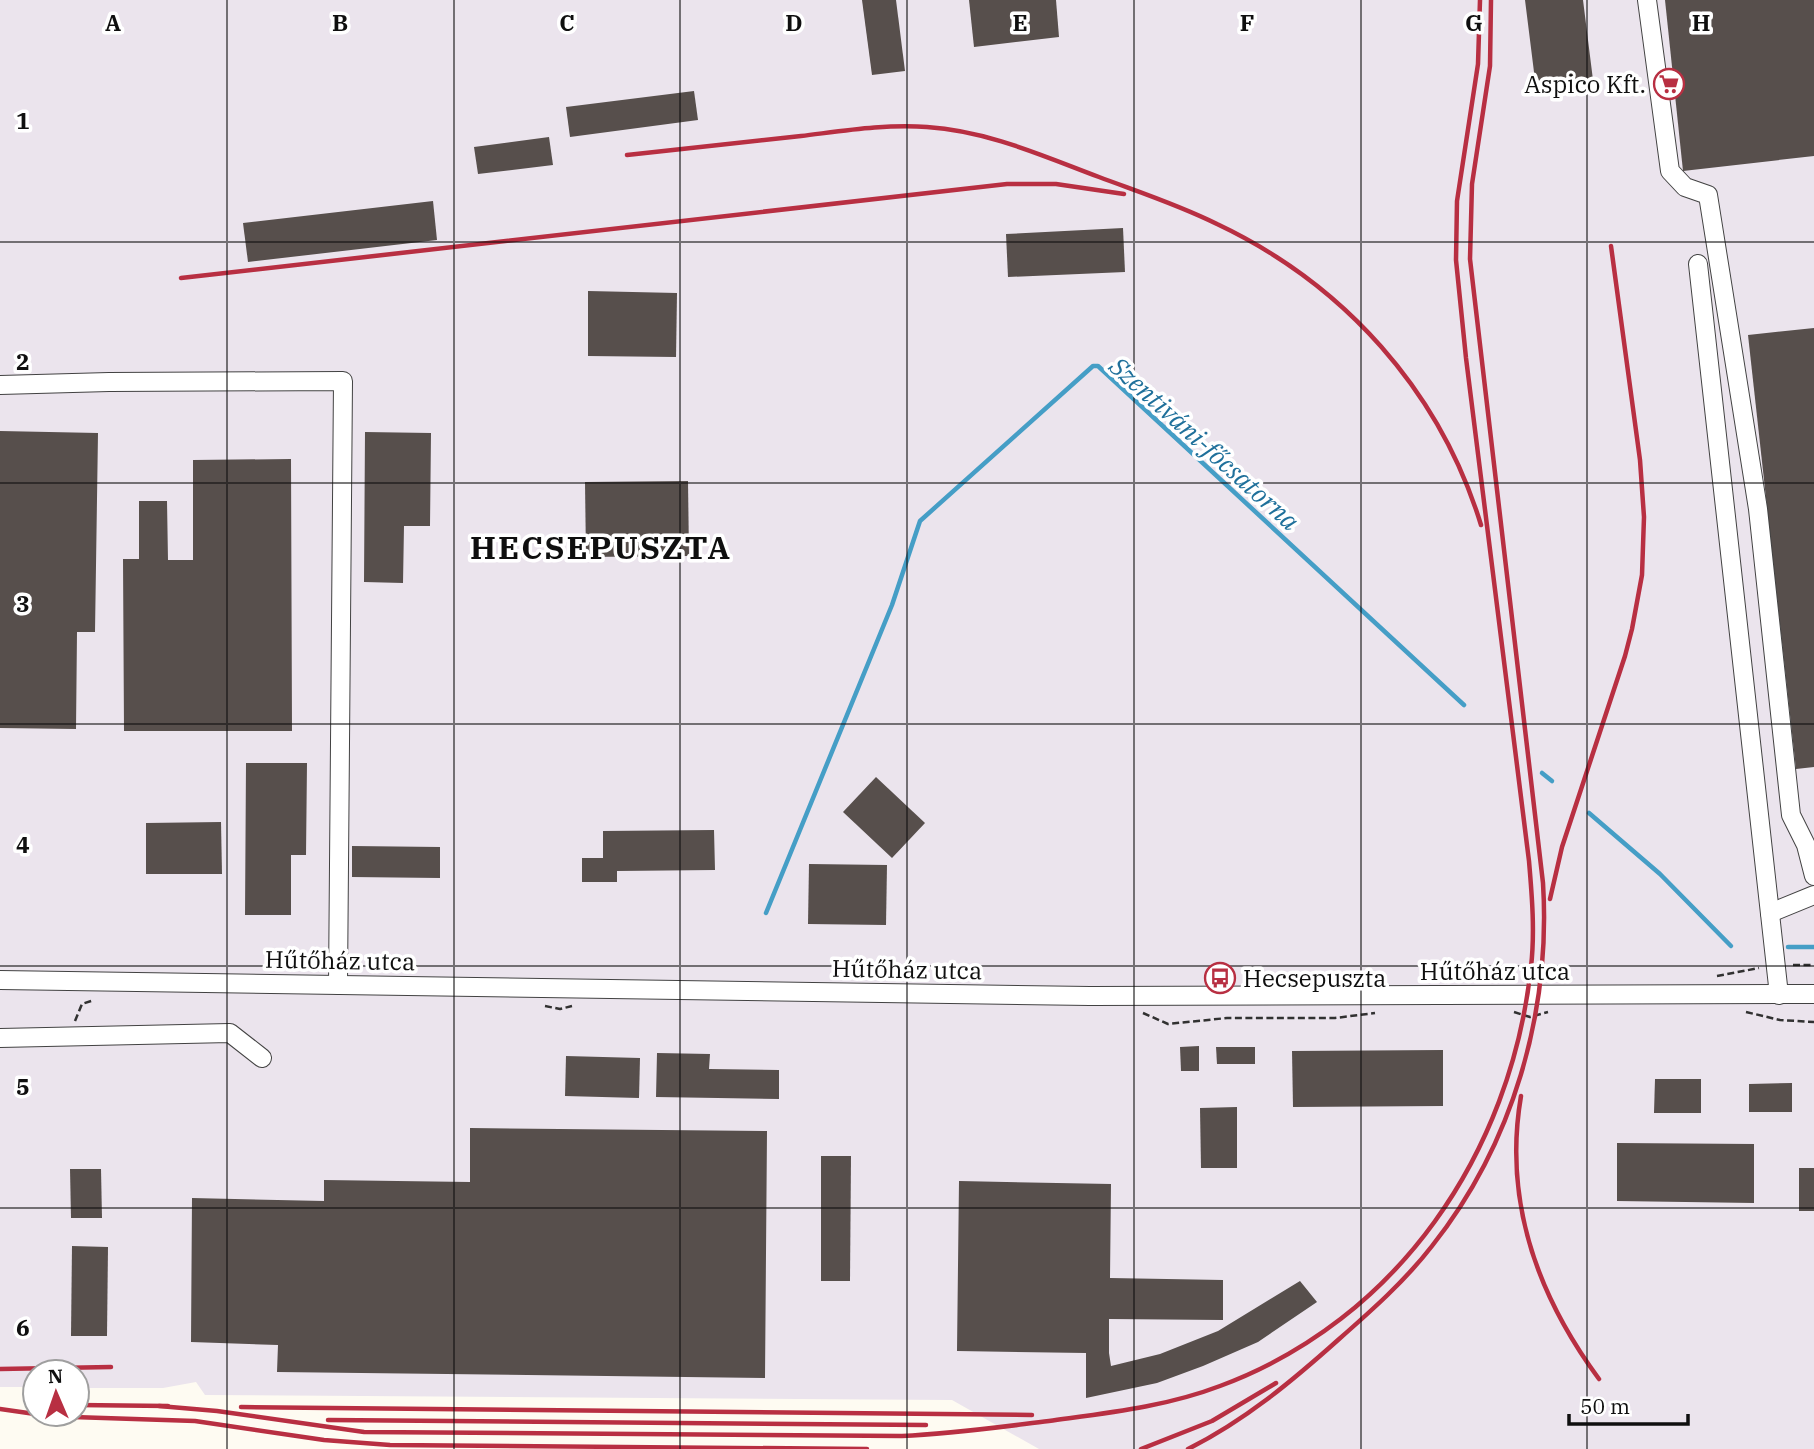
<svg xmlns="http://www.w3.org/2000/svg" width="1814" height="1449" font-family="'IBM Plex Serif',serif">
  <rect width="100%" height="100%" fill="#fefbf2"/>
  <!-- industrial -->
  <polygon fill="#ebe4ed" points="0,0 1814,0 1814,1449 1039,1449 952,1400 205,1395 196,1382 163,1388 77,1388 77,1372 35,1372 35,1387 0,1387"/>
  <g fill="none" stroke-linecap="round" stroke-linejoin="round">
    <!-- stream -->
    <g stroke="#459ec6" stroke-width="4.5">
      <polyline points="1542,773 1552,781"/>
      <polyline points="1589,813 1660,874 1731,946"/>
      <polyline points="766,913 892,605 920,521 1093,366 1098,366 1464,705"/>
      <polyline points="1788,947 1814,947"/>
    </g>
  </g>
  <!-- building -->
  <g fill="#574f4c">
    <polygon points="862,0 896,0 905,71 872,75"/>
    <polygon points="969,0 1056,0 1059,37 974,47"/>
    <polygon points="1525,0 1583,0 1593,80 1536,88"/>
    <polygon points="1665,0 1814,0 1814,156 1683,171"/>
    <polygon points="694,91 698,120 570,137 566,107"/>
    <polygon points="549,137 553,165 478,174 474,147"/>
    <polygon points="433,201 437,240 248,262 243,223"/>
    <polygon points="1123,228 1125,272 1008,277 1006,234"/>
    <polygon points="588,291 677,293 676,357 588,356"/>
    <polygon points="1814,328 1814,767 1796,769 1748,335"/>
    <polygon points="0,431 98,433 95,632 77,632 76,729 0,728"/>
    <polygon points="365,432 431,433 430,526 404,526 403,583 364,582"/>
    <polygon points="291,459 292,731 124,731 123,559 139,559 139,501 167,501 168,560 193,560 193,460"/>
    <polygon points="688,481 689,556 586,557 585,482"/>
    <polygon points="246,763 307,763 306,855 291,855 291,915 245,915"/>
    <polygon points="876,777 925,823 892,858 843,812"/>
    <polygon points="221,822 222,874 146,874 146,823"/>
    <polygon points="714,830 715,870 617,871 617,882 582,882 582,858 603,858 603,831"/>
    <polygon points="352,846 440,847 440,878 352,877"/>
    <polygon points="809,864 887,865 886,925 808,924"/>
    <polygon points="1199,1046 1199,1071 1181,1071 1180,1047"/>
    <polygon points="1216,1047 1255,1047 1255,1064 1217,1064"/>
    <polygon points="1443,1050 1443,1106 1293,1107 1292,1051"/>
    <polygon points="657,1053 710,1054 709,1069 779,1070 779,1099 656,1097"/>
    <polygon points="566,1056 640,1058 639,1098 565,1096"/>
    <polygon points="1655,1079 1701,1079 1701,1113 1654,1113"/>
    <polygon points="1792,1083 1792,1112 1749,1112 1749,1084"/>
    <polygon points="1237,1107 1237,1168 1201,1168 1200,1108"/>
    <polygon points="470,1128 767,1131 765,1378 277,1372 278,1345 191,1342 192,1198 324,1201 324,1180 470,1182"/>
    <polygon points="1617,1143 1754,1144 1754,1203 1617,1201"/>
    <polygon points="821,1156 851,1156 850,1281 821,1281"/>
    <rect x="1799" y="1168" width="15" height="43"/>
    <polygon points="70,1169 101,1169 102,1218 71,1218"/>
    <polygon points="959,1181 1111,1184 1110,1278 1223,1280 1223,1320 1109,1319 1109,1353 1111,1366 1160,1354 1218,1331 1300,1281 1317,1302 1258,1342 1203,1366 1157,1383 1086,1398 1086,1353 957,1351"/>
    <polygon points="72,1246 108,1247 107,1336 71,1336"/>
  </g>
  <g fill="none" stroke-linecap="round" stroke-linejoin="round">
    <!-- minor casing -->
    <g stroke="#424242" stroke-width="20">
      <g id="minor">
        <polyline points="1647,0 1670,171 1685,187 1708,195 1758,509 1791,815 1806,845 1814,876"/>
        <polyline points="1698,264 1779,995"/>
        <polyline points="0,385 109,382 343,381 338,985"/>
        <polyline points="1770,913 1814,895"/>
        <polyline points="0,980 1090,996 1814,994"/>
        <polyline points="0,1038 230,1033 262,1058"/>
      </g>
    </g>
    <!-- path -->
    <g stroke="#313131" stroke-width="2.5" stroke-dasharray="7 3.5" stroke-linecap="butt">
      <polyline points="1793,965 1814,965"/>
      <polyline points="1717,976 1759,968"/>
      <polyline points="545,1006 560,1009 572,1006"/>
      <polyline points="1514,1012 1530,1017 1548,1012"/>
      <polyline points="1746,1012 1780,1020 1814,1022"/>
      <polyline points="1143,1013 1168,1024 1227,1018 1335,1018 1375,1013"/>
      <polyline points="75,1021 82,1004 94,1000"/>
    </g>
    <!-- minor -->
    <use href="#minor" stroke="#fff" stroke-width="18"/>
    <!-- rail -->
    <g stroke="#b82f42" stroke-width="4.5">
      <path d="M627 155C685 149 743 142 801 136 843 131 885 124 927 127 988 131 1043 156 1099 177 1139 192 1179 205 1217 224 1344 284 1440 391 1481 525"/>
      <polyline points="181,278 1007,184 1056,184 1124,194"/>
      <polyline points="1550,899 1562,847 1625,656 1632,629 1642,575 1644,517 1640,460 1611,246"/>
      <path d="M1521 1096C1503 1201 1537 1295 1599 1379"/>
      <polyline points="0,1369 111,1367"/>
      <polyline points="77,1405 168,1406"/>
      <path d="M159 1406 217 1411 364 1432 902 1436C951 1434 1000 1427 1049 1421 1107 1413 1165 1407 1220 1386 1398 1320 1511 1153 1531 967 1535 932 1532 896 1529 861L1466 358 1456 260 1457 201 1478 64 1480 0"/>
      <polyline points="241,1407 1032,1415"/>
      <polyline points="0,1409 35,1414"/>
      <polyline points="37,1414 73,1417 195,1421 324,1440 390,1445 867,1449"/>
      <polyline points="328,1420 926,1425"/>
      <polyline points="1141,1449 1212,1421 1276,1383"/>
      <path d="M1188 1449C1244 1421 1291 1382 1338 1340 1371 1311 1405 1281 1432 1246 1513 1144 1551 1012 1543 883L1470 259 1472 184 1490 66 1491 0"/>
    </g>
  </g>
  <!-- grid -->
  <path fill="none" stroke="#0f0f0f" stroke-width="2" stroke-opacity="0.55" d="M227 0V1449M454 0V1449M680 0V1449M907 0V1449M1134 0V1449M1361 0V1449M1587 0V1449M0 242H1814M0 483H1814M0 724H1814M0 966H1814M0 1208H1814"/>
  <!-- icons -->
  <defs>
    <g id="supermarket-ring" transform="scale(1.575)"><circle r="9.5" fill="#fff" stroke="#b82f42" stroke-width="1.5"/><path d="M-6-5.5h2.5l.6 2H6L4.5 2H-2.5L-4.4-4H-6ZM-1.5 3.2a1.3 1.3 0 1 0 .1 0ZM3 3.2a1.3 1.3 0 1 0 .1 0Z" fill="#b82f42"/></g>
    <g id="bus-ring" transform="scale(1.575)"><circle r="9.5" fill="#fff" stroke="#b82f42" stroke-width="1.5"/><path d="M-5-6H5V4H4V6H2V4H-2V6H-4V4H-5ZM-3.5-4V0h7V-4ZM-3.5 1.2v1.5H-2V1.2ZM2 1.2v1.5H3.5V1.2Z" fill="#b82f42"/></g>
  </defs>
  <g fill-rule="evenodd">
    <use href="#supermarket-ring" x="1669" y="84"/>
    <use href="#bus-ring" x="1220" y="978"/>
  </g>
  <g text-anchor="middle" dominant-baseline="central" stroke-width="7" stroke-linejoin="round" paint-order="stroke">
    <!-- poi labels -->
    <g font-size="24" fill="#0f0f0f" stroke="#fff" text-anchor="end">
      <text x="1646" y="84">Aspico Kft.</text>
      <text x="1243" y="978" text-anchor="start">Hecsepuszta</text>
    </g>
    <!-- street labels -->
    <g font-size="24" fill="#0f0f0f" stroke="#fff">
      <text transform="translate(340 960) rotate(1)">Hűtőház utca</text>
      <text transform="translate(907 969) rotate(1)">Hűtőház utca</text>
      <text x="1495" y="971">Hűtőház utca</text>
    </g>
    <!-- water labels -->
    <g font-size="26" font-style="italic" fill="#1f709b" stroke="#fff">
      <text transform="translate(1205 443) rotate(42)">Szentiváni-főcsatorna</text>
    </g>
    <!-- district labels -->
    <g font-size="32" font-weight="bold" letter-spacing="2" fill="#0f0f0f" stroke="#fff">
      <text x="601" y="547">HECSEPUSZTA</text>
    </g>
  </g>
  <g font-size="23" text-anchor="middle" font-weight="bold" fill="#0f0f0f" stroke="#fff" stroke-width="7" stroke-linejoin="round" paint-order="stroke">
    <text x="113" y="31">A</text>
    <text x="340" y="31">B</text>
    <text x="567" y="31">C</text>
    <text x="794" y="31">D</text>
    <text x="1020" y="31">E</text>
    <text x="1247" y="31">F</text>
    <text x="1474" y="31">G</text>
    <text x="1701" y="31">H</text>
    <text x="23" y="129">1</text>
    <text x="23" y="370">2</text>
    <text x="23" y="612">3</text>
    <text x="23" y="853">4</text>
    <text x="23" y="1095">5</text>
    <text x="23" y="1336">6</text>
  </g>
  <!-- north arrow -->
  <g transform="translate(56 1393) rotate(358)"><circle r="33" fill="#ffffff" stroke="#9f9f9f" stroke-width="2"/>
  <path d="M0-5L12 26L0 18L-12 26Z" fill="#b82f42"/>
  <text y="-10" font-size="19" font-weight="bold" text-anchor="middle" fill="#0f0f0f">N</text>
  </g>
  <!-- scale -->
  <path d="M1569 1414v10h119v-10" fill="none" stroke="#0f0f0f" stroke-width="3.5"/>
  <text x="1580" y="1414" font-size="21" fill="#0f0f0f" stroke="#ffffff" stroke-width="5" paint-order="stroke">50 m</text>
</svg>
